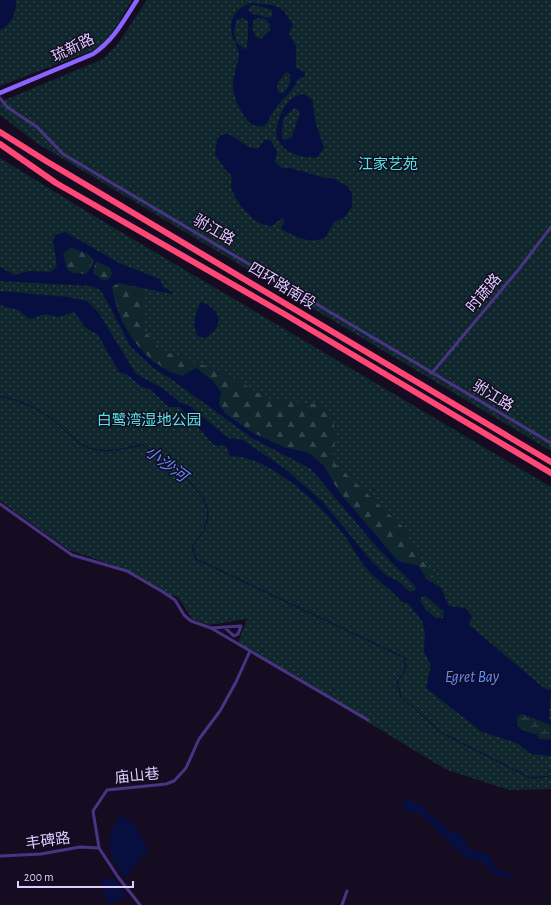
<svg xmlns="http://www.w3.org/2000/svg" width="551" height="905" font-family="'Alegreya Sans','Noto Sans SC',sans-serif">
  <defs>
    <pattern id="grass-dots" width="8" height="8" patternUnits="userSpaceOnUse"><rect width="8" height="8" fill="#0f262c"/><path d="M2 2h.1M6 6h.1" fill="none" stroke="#32444c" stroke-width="1.8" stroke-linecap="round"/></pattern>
    <pattern id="forest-firs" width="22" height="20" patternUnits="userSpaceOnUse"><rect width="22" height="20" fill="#0f262c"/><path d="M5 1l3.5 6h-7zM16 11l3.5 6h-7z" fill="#32444c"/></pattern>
    <pattern id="wetland-marsh" width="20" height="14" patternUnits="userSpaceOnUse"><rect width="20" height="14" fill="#0f262c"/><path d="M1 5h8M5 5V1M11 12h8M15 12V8" fill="none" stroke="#32444c"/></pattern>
  </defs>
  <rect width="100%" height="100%" fill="#150c22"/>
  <!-- grass -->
  <g fill="url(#grass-dots)">
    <path d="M0 0H132C120 19 112 39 92 51L0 86Z"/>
    <polygon points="147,0 551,0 551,451 38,144 0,115 0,102 103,59 117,45"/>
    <polygon points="0,158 94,216 551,487 551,789 509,790 445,769 238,643 247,619 209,625 192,619 178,597 170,595 128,570 69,550 0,501"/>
  </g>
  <!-- forest -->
  <g fill="url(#forest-firs)">
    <polygon points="71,247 88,254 94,260 86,274 73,273 67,269 63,254"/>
    <polygon points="96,261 110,268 112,273 110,278 104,281 94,274 93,270"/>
    <polygon points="118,283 145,290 143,304 145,331 162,351 223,372 267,398 322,405 334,424 335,442 333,462 404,528 414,548 441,588 426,579 418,566 398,561 339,492 324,466 309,453 284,447 253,433 226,414 219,405 182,376 170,373 139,349 129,335 113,296 112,287"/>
  </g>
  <!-- wetland -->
  <polygon fill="url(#wetland-marsh)" points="522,714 551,725 551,740 539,739 537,734 518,727 518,716"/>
  <!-- water -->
  <g fill="#070f40" fill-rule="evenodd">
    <path d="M0 0H16C16 13 12 24 0 30Z"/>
    <path d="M251 3C276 6 280 2 293 25L289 33 296 47V68L305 72 304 77 298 79C293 93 280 99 273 112 269 119 269 122 262 127 260 126 256 126 253 125 244 119 232 97 233 85 233 75 238 65 239 55 239 48 235 44 233 38 227 20 235 9 251 3ZM251 5 260 6 272 10V16L269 18 253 14 248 10ZM243 18 248 21V39L246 50 236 43 234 31 236 20ZM260 18 265 19 270 24V30L261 39 256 37 252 28 254 19ZM286 72 290 74C291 82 289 87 283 93H279L277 90 278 82Z"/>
    <path d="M304 94 310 98 313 102 315 121 324 148 318 157C311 158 305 157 297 155 289 152 282 148 278 140 273 130 282 107 290 100 295 96 299 95 304 94ZM294 108H296L300 112 292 137 285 140 282 138 283 119Z"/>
    <path d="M227 134C238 137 248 151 259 148L264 140H270L277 151 275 162 282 168H290L325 178H332L347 186 352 193V206L345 217 334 222 326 237C311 245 295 237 282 229L281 227 285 221 282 218 272 226C254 226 235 202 231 186 231 183 232 180 232 176L225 169 215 154 217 139 222 135Z"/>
    <path d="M65 232 121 264 160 279 163 287 173 292 172 294 118 283 112 287C117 324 144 366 182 376L196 368 213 381 221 392 219 405 226 414 253 433 284 447 309 453 324 466 339 492 398 561 419 566 426 579 441 588 449 606 465 608 472 616 469 625 545 689 551 690 549 716 551 725 522 714 518 716C513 729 526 733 537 734L539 739 551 740V756L531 754 517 743 482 732 426 688 431 665 424 652 425 632 422 621 408 603 402 602C392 590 379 582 369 571 359 561 353 547 345 536 321 505 271 456 230 456L226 446 214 445 180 407H169L151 390 140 386 128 375 119 372 98 335 86 328 74 312 58 317 45 314 30 319 18 310 0 305V291L67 297 87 301 98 312 136 374 164 389 179 402 190 406 228 438 243 440 285 469 323 502 372 562 387 576 398 581 410 592 416 589V587L376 546 311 469 252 438 174 381 152 367 130 346 107 301 100 290 91 286 0 281V267L14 275 29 271 51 272 57 266 53 242 55 235ZM71 247 88 254 94 260 92 266 86 274 73 273 67 269 63 254ZM96 261 110 268 112 273 110 278 104 281 94 274 93 270ZM423 596H426L444 612 443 618H436L426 610 420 600Z"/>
    <path d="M201 302C222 310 225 326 205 338L199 337C191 328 195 312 201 302Z"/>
    <path d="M406 799 423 805C429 817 443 821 450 833L459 832 469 849 489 854 495 868 511 874 510 879 495 875 479 860H468L420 814 404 810 402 803Z"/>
    <path d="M120 816C137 822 141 835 148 850L124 878C109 853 102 842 120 816Z"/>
    <polygon points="114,878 127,897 108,903 100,880"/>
  </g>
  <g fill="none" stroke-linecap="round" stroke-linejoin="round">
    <!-- stream -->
    <path stroke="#070f40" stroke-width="1" d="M0 396C25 402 41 409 60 426 70 435 80 446 93 449 108 453 127 448 142 445 160 455 207 491 208 512 209 525 198 539 192 548L196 559 405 658 406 669 397 682 401 697 442 733 530 778 551 776"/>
    <!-- street -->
    <g stroke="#493483" stroke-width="3">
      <polyline points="0,98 7,107 37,127 63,154 551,443"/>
      <polyline points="432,373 519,269 551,227"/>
      <polyline points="0,504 72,555 127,571 163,592 175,600 184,615 191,621 211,628 368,720"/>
      <polyline points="211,628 241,626 238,634 234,636 225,628"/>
      <polyline points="0,856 41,854 80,847 99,848"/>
      <polyline points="140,905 118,877 99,848 93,811 107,790 166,784 174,781 186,768 199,739 220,711 236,682 250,651"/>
      <polyline points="342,905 347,891"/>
    </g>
    <!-- secondary -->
    <path stroke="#8b64ff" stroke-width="4.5" d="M0 93 93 54C114 40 124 20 137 0"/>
    <!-- highway -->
    <g stroke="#ff4876" stroke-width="6">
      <polyline points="0,132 46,161 551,462"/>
      <polyline points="0,144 56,183 286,315 551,473"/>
    </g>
  </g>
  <g text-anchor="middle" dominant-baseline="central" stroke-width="3" stroke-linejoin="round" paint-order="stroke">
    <!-- street labels -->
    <g font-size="15" fill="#decdff" stroke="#150c22">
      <text transform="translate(73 48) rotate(-26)">琉新路</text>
      <text transform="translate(214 230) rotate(30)">驸江路</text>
      <text transform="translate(282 286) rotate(31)">四环路南段</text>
      <text transform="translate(484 293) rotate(-50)">时蔬路</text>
      <text transform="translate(493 396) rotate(31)">驸江路</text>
      <text transform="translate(137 776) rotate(-6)">庙山巷</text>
      <text transform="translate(48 841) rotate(-8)">丰碑路</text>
    </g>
    <!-- park labels -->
    <g font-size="15" fill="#53e5e1" stroke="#150c22">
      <text x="388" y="164">江家艺苑</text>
      <text x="149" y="420">白鹭湾湿地公园</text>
    </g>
    <!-- water labels -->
    <g font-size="16" font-style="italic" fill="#5b8eff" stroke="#150c22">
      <text transform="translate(166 464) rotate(37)">小沙河</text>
      <text x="472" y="677">Egret Bay</text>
    </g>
  </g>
  <!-- scale -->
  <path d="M18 881v6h115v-6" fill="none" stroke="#decdff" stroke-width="2"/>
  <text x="24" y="881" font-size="12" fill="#decdff" stroke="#150c22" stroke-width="3" paint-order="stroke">200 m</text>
</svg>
